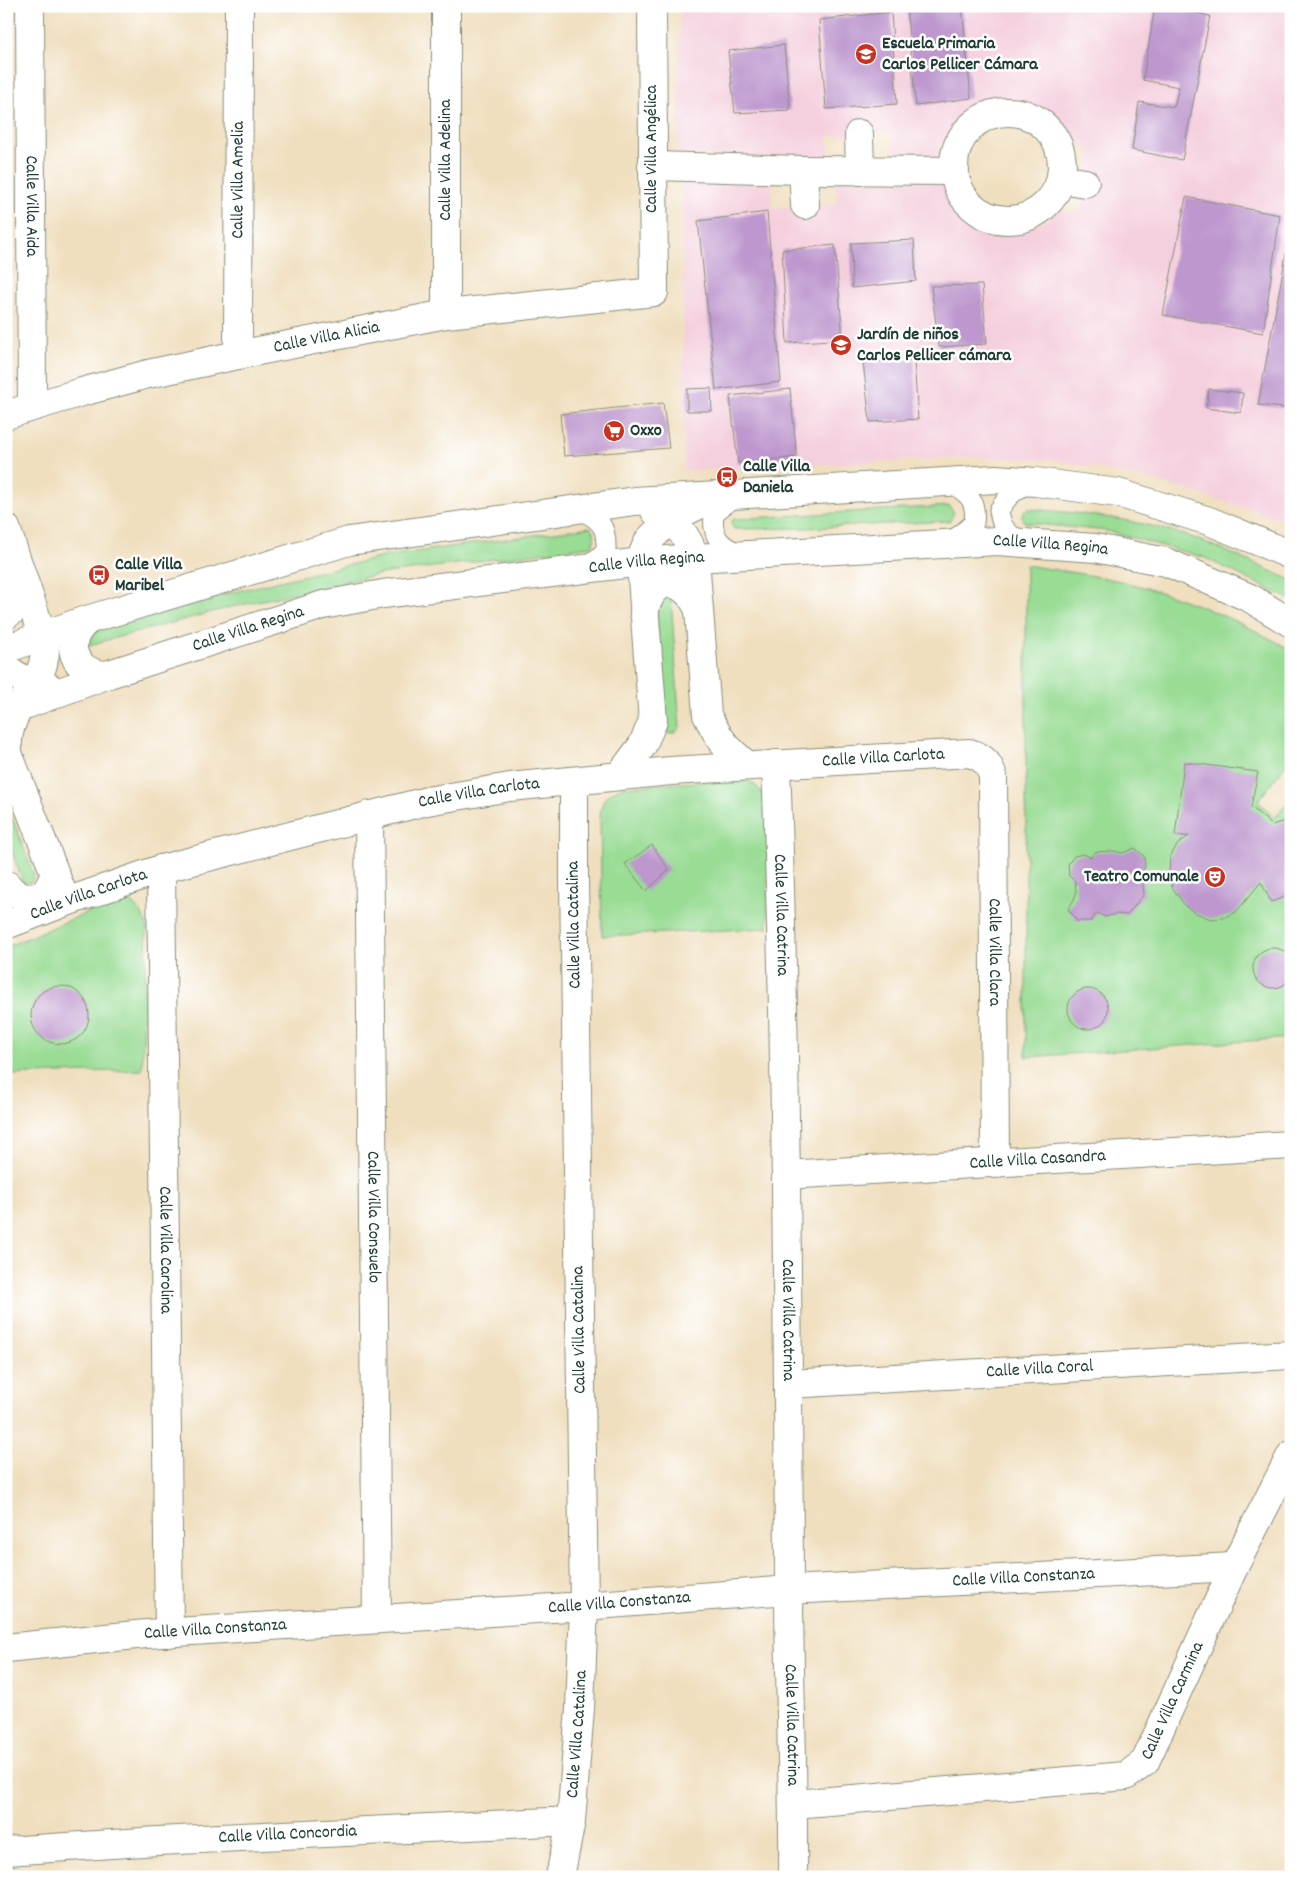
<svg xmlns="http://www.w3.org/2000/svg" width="1297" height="1883" font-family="Dekko,sans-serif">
  <rect width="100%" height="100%" fill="#fff"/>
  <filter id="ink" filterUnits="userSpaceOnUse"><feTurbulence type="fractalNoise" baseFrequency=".02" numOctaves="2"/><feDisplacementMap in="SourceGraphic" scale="10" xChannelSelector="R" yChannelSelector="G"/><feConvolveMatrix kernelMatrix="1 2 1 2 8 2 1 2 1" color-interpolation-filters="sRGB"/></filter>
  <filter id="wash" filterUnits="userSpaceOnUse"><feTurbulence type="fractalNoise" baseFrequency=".0096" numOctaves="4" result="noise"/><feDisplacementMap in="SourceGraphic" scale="20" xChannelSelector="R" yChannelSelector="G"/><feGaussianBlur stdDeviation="1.12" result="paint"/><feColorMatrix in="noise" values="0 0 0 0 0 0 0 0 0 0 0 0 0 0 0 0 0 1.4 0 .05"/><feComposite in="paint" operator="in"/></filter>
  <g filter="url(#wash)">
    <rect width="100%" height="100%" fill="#f0dfbf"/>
    <!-- built -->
    <polygon fill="#f4cfdd" points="680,6 1291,6 1291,522 1174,486 1108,470 1054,460 977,457 684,471 682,179 771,180 772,208 837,204 836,178 943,182 949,198 959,213 973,226 988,233 1003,233 1020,231 1036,225 1047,219 1055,207 1080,213 1091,149 1070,144 1065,130 1055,119 1044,110 1028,103 1011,101 989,104 968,112 956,125 946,142 941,159 894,160 892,132 828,136 830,159 678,155"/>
    <!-- green -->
    <g fill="#99dc94" stroke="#5c8c64">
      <polygon points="949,506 954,512 950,521 807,528 734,529 731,523 734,519"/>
      <path d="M1028 509C1087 513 1151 521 1207 543 1235 554 1263 568 1291 580V600L1203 557 1107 531 1027 523 1023 521 1022 515 1024 511Z"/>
      <path d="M590 527C596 532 595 538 592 546L381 574 231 607 89 645 85 644 87 633 140 620 229 593 387 556Z"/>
      <path d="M1026 565C1060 571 1095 575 1128 583 1185 597 1240 621 1291 650V758L1258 801 1274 818 1291 799V1038L1026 1057Z"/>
      <path d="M656 597H671L680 728C675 733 669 736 663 730Z"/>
      <path d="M741 779C758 783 760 790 767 804L768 928 602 936 600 817C602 798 605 794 624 787Z"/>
      <polygon points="6,800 34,876 30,883 23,882 6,836"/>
      <polygon points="115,901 132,902 141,912 147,926 142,1070 6,1075 6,947"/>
    </g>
    <g id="blocks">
      <!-- building -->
      <g fill="#bd97ce">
        <polygon points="906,6 962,6 971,98 916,106"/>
        <polygon points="1155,6 1168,6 1210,16 1182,160 1132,150 1139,102 1174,107 1179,87 1143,80"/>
        <polygon points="891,12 897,104 826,109 819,20"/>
        <polygon points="784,45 790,110 735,113 728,51"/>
        <polygon points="1186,197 1280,215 1263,333 1163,315"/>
        <polygon points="767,212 781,382 716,390 698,221"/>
        <polygon points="1290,233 1291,233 1291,409 1258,405"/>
        <polygon points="914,240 916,281 852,288 851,243"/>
        <polygon points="835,245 843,339 787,343 782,250"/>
        <polygon points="982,285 987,344 939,347 931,286"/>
        <polygon points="914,360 918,419 870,422 863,362"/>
        <polygon points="711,388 712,411 687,411 687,389"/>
        <polygon points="790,389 797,457 738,463 730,396"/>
        <polygon points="1209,389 1243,393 1241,413 1206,408"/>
        <polygon points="663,403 669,448 564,456 560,414"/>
        <polygon points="1184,762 1258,772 1251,807 1272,825 1291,819 1291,895 1271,902 1261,882 1236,912 1223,918 1211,919 1196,913 1185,906 1172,887 1169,873 1170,857 1177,845 1189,836 1175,836"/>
        <polygon points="652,845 669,870 646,891 625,864"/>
        <polygon points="1135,848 1144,856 1145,866 1142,874 1144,894 1127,915 1116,914 1105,917 1097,913 1091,921 1077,921 1068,909 1074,900 1076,893 1075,881 1069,876 1068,864 1074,856 1083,854 1091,857 1095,852 1113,851 1123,853"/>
        <circle cx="1273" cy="968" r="20"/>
        <circle cx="60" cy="1015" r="29"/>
        <circle cx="1088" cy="1009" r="20"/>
      </g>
    </g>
  </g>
  <g filter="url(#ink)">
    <use href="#blocks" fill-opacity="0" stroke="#888e7a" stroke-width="1"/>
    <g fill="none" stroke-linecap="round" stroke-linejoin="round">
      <!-- lane casing -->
      <g stroke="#888e7a" stroke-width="21">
        <g id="lane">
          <path d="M738 497 731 500 714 513C711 538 720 545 742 555"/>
          <path d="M579 509C600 520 607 525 606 550L598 558 584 566"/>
          <path d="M1023 541C1007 535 1001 527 999 510 1008 496 1017 487 1032 483"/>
          <path d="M947 542 957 537 974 523C977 499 968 494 949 481"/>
        </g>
      </g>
      <!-- street casing -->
      <g stroke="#888e7a" stroke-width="30">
        <g id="street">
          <path id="s1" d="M30 6 32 406"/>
          <circle cx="1008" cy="166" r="54"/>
          <polyline points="859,134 860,171"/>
          <polyline points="652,166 803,170 955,171"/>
          <polyline points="803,170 805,205"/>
          <polyline points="1061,179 1085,183"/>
          <polyline points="446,314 446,6"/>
          <path id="s2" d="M238 355 239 6"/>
          <path id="s3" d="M6 415 82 392 148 374 238 355 446 314 654 292 652 6"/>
          <path d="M655 511C677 523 687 534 695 558L707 715C719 739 726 748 747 765"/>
          <path d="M6 528 45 643C45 652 45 661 41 670 28 699 5 717 8 752"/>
          <path d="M644 613C653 574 682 575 698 608"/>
          <path d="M6 615C23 604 22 598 22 578"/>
          <path d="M88 620C61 642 73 673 106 675"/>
          <polyline points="6,649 80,622 349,541 635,501 995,479 1036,482 1118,493 1209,521 1291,555"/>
          <path d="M6 668C19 678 33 686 50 688"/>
          <path id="s4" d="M6 712 106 675 323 605 383 594 641 562 695 558 997 541 1095 548 1166 562 1250 598 1291 623"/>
          <polyline points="6,748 66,902"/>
          <path id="s5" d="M776 764C786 1038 788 1312 789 1586 789 1683 794 1780 793 1877"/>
          <polyline points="619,776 642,746 653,721 643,592 641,562 644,551 649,540 670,519 705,502"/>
          <path id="s6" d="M369 815 377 1619"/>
          <path id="s7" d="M161 869 169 1633"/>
          <path d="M7 885C20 903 45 903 52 880"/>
          <path id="s8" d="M6 925 66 902 161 869 427 801 510 787 671 771 969 753C983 757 988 762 993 776L995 1164"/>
          <path id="s9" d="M786 1175 1291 1145"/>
          <path id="s10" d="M789 1384 1291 1355"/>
          <path id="s11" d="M6 1648 146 1634 584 1606 789 1590 1234 1567"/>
          <path id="s12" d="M794 1804 1126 1776 1145 1762 1234 1567 1291 1455"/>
          <path id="s13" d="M6 1851 158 1841 571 1821"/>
          <path id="s14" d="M560 1877 571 1821 580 1709 584 1606 574 878V781"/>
        </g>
      </g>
      <!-- lane -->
      <use href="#lane" stroke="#fff" stroke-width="19"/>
      <!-- street -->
      <use href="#street" stroke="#fff" stroke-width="28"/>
    </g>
  </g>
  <!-- icons -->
  <defs>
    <g id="school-disc" transform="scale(1.125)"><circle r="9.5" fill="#c8321e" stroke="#fff"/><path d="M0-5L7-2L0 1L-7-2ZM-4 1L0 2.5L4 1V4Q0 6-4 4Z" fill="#fff"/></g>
    <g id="supermarket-disc" transform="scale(1.125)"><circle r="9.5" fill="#c8321e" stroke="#fff"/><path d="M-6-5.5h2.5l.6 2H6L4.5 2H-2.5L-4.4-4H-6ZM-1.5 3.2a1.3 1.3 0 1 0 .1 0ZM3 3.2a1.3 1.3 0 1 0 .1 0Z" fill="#fff"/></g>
    <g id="bus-disc" transform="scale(1.125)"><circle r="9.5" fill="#c8321e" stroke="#fff"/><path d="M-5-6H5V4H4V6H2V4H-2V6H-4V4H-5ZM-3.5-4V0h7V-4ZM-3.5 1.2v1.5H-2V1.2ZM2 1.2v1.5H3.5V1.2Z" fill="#fff"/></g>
    <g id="theatre-disc" transform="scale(1.125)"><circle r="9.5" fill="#c8321e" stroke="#fff"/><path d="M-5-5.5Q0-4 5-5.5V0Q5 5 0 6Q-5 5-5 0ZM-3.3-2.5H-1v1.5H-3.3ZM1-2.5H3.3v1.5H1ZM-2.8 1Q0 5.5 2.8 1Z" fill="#fff"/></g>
  </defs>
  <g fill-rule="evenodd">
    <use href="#school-disc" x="866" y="54"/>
    <use href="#school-disc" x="841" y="345"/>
    <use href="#supermarket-disc" x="614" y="431"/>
    <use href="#bus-disc" x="727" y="477"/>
    <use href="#bus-disc" x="99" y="575"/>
    <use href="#theatre-disc" x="1215" y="877"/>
  </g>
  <g text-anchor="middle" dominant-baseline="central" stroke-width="5" stroke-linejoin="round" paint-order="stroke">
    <!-- poi labels -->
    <g font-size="18" font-weight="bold" fill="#1f3d34" stroke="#fff" text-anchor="start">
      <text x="882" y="44">Escuela Primaria<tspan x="882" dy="21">Carlos Pellicer Cámara</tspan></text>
      <text x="857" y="335">Jardín de niños<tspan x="857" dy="21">Carlos Pellicer cámara</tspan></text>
      <text x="630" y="431">Oxxo</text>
      <text x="743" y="467">Calle Villa<tspan x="743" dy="21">Daniela</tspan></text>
      <text x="115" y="565">Calle Villa<tspan x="115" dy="21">Maribel</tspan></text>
      <text x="1199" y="877" text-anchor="end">Teatro Comunale</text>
    </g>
    <!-- street labels -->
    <g font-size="18" fill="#1f3d34" stroke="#fff">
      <text transform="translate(652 149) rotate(-90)">Calle Villa Angélica</text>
      <text transform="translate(446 160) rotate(-90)">Calle Villa Adelina</text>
      <text stroke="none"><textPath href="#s2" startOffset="175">Calle Villa Amelia</textPath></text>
      <text stroke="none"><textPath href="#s1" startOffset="200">Calle Villa Aida</textPath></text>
      <text stroke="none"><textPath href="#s3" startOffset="330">Calle Villa Alicia</textPath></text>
      <text stroke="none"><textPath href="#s4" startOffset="1066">Calle Villa Regina</textPath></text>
      <text stroke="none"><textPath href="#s4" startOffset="661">Calle Villa Regina</textPath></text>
      <text stroke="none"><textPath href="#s4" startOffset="256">Calle Villa Regina</textPath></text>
      <text stroke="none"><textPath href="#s8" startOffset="898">Calle Villa Carlota</textPath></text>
      <text stroke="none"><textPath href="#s8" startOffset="492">Calle Villa Carlota</textPath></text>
      <text stroke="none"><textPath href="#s8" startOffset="88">Calle Villa Carlota</textPath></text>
      <text stroke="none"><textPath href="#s5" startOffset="151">Calle Villa Catrina</textPath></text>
      <text transform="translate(575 925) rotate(-91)">Calle Villa Catalina</text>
      <text stroke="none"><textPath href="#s8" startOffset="1195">Calle Villa Clara</textPath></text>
      <text stroke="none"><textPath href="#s9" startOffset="252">Calle Villa Casandra</textPath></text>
      <text stroke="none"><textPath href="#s6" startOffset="402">Calle Villa Consuelo</textPath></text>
      <text stroke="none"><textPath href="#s7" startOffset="381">Calle Villa Carolina</textPath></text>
      <text stroke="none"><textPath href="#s5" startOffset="556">Calle Villa Catrina</textPath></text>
      <text transform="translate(580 1330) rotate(-91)">Calle Villa Catalina</text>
      <text stroke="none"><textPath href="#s10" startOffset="251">Calle Villa Coral</textPath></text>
      <text stroke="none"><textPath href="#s11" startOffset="1020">Calle Villa Constanza</textPath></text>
      <text stroke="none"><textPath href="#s11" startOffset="615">Calle Villa Constanza</textPath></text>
      <text stroke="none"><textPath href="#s11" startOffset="210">Calle Villa Constanza</textPath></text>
      <text stroke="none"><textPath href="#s12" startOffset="424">Calle Villa Carmina</textPath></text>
      <text stroke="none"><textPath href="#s5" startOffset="961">Calle Villa Catrina</textPath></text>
      <text stroke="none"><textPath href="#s14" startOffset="144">Calle Villa Catalina</textPath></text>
      <text stroke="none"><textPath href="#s13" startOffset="282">Calle Villa Concordia</textPath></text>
    </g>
  </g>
  <!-- margin -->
  <rect width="1297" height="1883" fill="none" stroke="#fff" stroke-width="25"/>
</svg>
